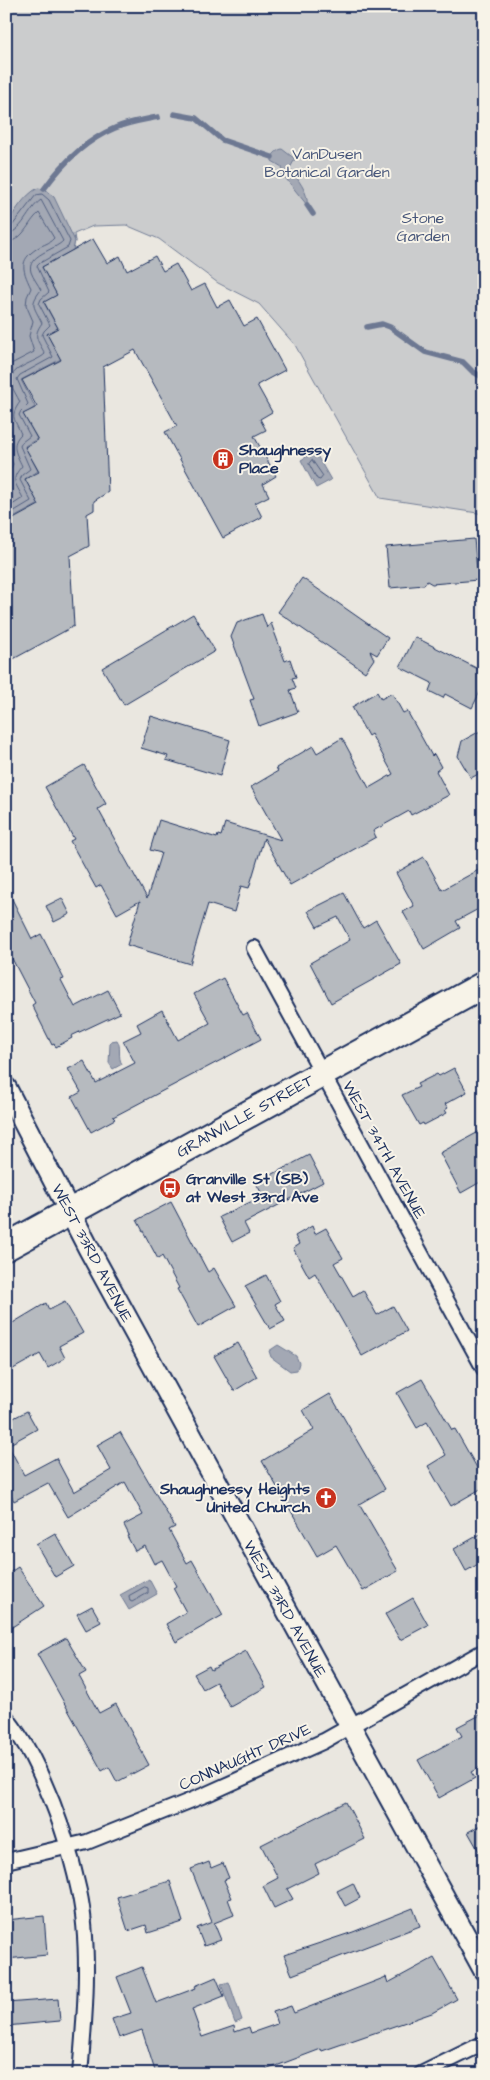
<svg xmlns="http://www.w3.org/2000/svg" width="490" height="2080" font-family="'Architects Daughter',sans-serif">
  <rect width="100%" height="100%" fill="#eae7e0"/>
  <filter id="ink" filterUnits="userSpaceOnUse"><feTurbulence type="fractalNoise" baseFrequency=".02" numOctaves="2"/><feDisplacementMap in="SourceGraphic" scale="10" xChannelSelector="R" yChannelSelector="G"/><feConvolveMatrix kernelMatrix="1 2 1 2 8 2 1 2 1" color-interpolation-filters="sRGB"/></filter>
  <g filter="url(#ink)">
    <!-- green -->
    <polygon fill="#cbcccd" stroke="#737e96" points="6,6 484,6 484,514 380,498 295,345 259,304 218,283 159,239 126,225 93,226 74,234 75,241 73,250 42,267 57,295 44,303 58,328 47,334 61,359 21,380 35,407 24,415 37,439 25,446 38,471 25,479 39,504 6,522"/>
    <!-- water -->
    <g fill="#a3a8b4" stroke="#6d7892">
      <path d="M282 149 295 159 290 168C297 179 309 192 307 205L283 175 282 167 272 161C271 155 277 150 282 149Z"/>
      <path d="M38 188 44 189 54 197 75 241 73 250 42 267 57 295 44 303 58 328 47 334 61 359 21 380 35 407 24 415 37 439 25 446 38 471 25 479 39 504 6 522V226C14 213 24 195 38 188Z"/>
      <polygon points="315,452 331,480 316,488 301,460"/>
      <path d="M117 1040C122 1047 117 1057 122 1064L113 1069 109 1063 110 1044 111 1041Z"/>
      <polygon points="278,1345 296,1356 299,1363 297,1370 290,1371 271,1357 269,1351"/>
      <polygon points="149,1579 157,1594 129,1610 120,1595"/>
      <polygon points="229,1982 242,2020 235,2023 221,1984"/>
    </g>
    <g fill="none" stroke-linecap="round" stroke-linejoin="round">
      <!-- shore -->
      <g stroke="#515f80" stroke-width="1">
        <polyline points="6,228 12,226 36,195 42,194 49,200 70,241 68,247 40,263 37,266 49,292 41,299 39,304 50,325 44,331 42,335 53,357 20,375 17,379 28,404 21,411 19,415 30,436 22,442 20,446 30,469 22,475 20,480 31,501 6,516"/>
        <path d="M6 234C22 233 28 209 41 200L63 241C55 250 26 255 31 272 33 278 38 284 41 290 29 305 34 306 42 323 32 337 38 340 45 354 36 363 7 367 11 384 13 390 17 396 20 402 9 417 15 419 21 434 10 445 16 453 22 466 10 480 15 482 23 498L6 509"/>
        <path d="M6 242C24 241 27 223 39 213L54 238C51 242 46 244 41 246 19 259 21 267 31 288L27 297 26 305 33 321 29 336 34 352 11 364 6 370"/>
        <path d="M6 420 12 432C4 444 7 451 13 464L7 478 12 496 6 500"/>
        <polygon points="312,460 323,476 320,480 317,479 309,464"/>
        <polygon points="145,1587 148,1588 148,1593 132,1602 130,1601 129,1596"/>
      </g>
      <!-- stream -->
      <g stroke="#6d7892" stroke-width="5.5">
        <polyline points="174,114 196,118 222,140 272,157"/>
        <path d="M44 189C62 164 86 140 115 128 128 122 144 120 158 117"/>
        <polyline points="307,205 313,214"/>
        <polyline points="367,327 382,324 390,327 425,352 463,362 472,371 484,378"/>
      </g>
    </g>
    <!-- building -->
    <g fill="#b6babf" stroke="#1b2f5e">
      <polygon points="93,239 107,263 120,256 127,271 155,256 163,271 176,264 191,291 205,284 217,307 230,300 244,326 257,319 285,370 257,385 272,412 260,419 266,430 254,436 276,476 263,484 269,496 255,503 262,517 223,538 165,432 177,426 135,350 103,367 108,492 94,501 94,510 87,514 89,546 70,556 74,626 6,663 6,640 11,637 6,628 6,523 39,505 25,479 39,472 25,447 38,440 23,414 37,407 22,380 61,360 47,334 58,328 44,302 57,295 42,267"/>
      <polygon points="474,539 478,580 432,584 427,581 424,585 390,588 386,547"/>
      <polygon points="302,578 388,638 377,655 370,651 374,659 365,672 278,612"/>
      <polygon points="193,614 215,651 124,705 102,668"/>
      <polygon points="262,614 267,628 271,623 285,661 290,659 296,677 292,678 296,688 290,690 298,712 259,726 250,700 254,699 231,637 237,623"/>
      <polygon points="415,637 484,672 484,684 472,708 445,694 443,698 429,691 432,683 400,667"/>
      <polygon points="377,692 381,699 392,693 403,713 407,711 432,756 434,754 441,767 436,771 449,795 411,815 409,811 373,831 376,837 290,885 264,838 249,888 241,886 234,912 208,904 190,964 127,945 140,901 117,914 101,885 96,888 70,841 74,839 45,787 84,765 106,804 98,809 147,898 161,853 150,850 159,820 217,838 218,835 221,836 225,823 281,840 251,787 278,771 276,768 313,746 317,753 342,738 369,788 393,774 371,734 368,736 352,707"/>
      <polygon points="151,716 230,740 220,776 166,760 168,756 141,748"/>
      <polygon points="484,729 484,771 471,778 458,756 462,741"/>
      <polygon points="424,857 442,890 484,867 484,906 456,921 460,928 424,949 403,912 414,906 396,873"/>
      <polygon points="6,887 32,939 41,934 64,979 61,980 75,1007 108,990 120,1013 71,1036 72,1038 56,1047 54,1044 52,1045 32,1005 35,1003 6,947"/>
      <polygon points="344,893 363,928 376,920 401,964 331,1003 310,963 350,940 338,917 317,927 308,911"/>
      <polygon points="62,898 70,914 54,922 46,906"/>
      <polygon points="223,978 243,1015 247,1013 261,1039 113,1117 115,1119 91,1132 72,1097 81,1092 68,1069 84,1061 96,1083 135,1063 123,1041 141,1032 137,1024 162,1010 178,1040 210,1023 194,994"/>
      <polygon points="454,1068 467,1092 445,1104 448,1108 445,1110 447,1113 424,1125 423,1123 419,1125 402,1095 419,1087 417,1084 437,1074 439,1076"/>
      <polygon points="484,1129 484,1180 461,1193 440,1153"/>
      <polygon points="309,1155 323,1182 244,1223 249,1233 232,1242 219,1217 263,1196 256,1183"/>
      <polygon points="171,1202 208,1272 214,1268 236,1306 198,1327 177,1289 179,1288 162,1256 158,1259 137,1220"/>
      <polygon points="312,1226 315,1234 326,1228 343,1258 334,1263 353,1296 363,1290 377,1315 393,1306 407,1331 362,1356 315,1273 309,1277 293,1248 299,1244 295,1236"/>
      <polygon points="266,1275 280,1301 275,1304 285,1321 270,1329 245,1286"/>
      <polygon points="65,1302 83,1333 59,1346 65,1358 48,1368 40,1354 6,1373 6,1327 46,1303 49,1310"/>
      <polygon points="238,1343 257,1377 234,1391 214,1356"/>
      <polygon points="422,1379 452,1430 455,1429 484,1480 484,1487 451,1506 428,1466 446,1455 427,1422 417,1428 397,1393"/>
      <polygon points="330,1394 385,1489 359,1504 398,1571 363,1591 336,1545 317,1556 262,1461 314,1430 303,1410"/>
      <polygon points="27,1411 37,1429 8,1445 24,1475 56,1458 74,1492 111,1470 97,1445 120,1432 175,1527 169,1530 187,1563 192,1560 223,1615 176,1642 166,1624 186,1612 173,1588 176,1586 162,1560 154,1564 145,1546 135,1551 127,1536 129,1535 124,1525 143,1515 125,1482 68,1517 48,1483 14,1501 6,1487 6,1422"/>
      <polygon points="484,1532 484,1561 466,1571 454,1549"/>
      <polygon points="55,1533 74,1566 55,1577 36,1544"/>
      <polygon points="18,1567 44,1606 6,1631 6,1575"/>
      <polygon points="413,1598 428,1625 400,1640 385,1614"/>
      <polygon points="92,1606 101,1622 86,1630 77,1614"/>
      <polygon points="66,1638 86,1672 79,1676 99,1713 116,1704 149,1765 117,1782 109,1767 102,1771 37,1654"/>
      <polygon points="246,1651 266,1687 230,1707 216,1682 203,1689 194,1674 209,1666 211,1670"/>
      <polygon points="484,1713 484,1765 471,1772 475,1778 439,1798 418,1760 462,1736 457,1727"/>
      <polygon points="346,1802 365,1839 315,1864 319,1873 287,1889 293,1899 274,1908 263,1886 278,1878 261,1845"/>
      <polygon points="484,1823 484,1860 468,1832"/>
      <polygon points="209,1862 211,1868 223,1863 229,1878 224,1880 232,1898 228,1899 234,1915 214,1923 221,1940 204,1946 197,1928 212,1922 191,1869"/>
      <polygon points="170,1881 183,1922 148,1933 146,1925 128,1931 117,1897"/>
      <polygon points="353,1883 360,1898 345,1906 337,1891"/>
      <polygon points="413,1908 420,1926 292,1975 284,1955 353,1932"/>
      <polygon points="44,1916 47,1955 6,1959 6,1920"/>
      <polygon points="434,1958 457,1999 432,2013 322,2051 321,2049 263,2071 264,2074 156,2074 142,2030 119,2038 112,2019 131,2013 117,1977 142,1967 156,2003 196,1988 195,1986 216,1977 224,1996 192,2009 202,2037 234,2026 235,2032 249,2027 251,2033 277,2024 273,2012 291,2006 294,2013 386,1977 388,1983"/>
      <polygon points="58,1999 60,2021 6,2026 6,2003"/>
    </g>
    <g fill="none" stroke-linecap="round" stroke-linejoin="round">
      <!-- street casing -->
      <g stroke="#1b2f5e" stroke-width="18">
        <g id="street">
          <polyline points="254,948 484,1369"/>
          <path d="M6 1717C15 1729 24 1742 31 1755 53 1798 69 1844 79 1891 91 1946 85 2018 80 2074"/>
          <polyline points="6,1861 87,1842 207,1794 324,1741 484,1651"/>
          <polyline points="421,2074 484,2043"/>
        </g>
      </g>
      <!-- secondary casing -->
      <g stroke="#1b2f5e" stroke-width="24">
        <polyline id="secondary" points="6,1088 89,1249 484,1970"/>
      </g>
      <!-- highway casing -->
      <g stroke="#1b2f5e" stroke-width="30">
        <polyline id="highway" points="6,1247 484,985"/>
      </g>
      <!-- street -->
      <use href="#street" stroke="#f7f3e8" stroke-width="14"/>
      <!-- secondary -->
      <use href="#secondary" stroke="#f7f3e8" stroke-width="20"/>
      <!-- highway -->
      <use href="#highway" stroke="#f7f3e8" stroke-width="26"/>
    </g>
  </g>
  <!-- icons -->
  <defs>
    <g id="building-disc" transform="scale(1.125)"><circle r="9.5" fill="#c8321e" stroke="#f7f3e8"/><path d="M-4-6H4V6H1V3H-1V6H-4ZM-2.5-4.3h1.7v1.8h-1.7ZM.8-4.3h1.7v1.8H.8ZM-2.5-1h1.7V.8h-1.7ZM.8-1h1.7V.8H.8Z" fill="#fff"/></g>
    <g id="bus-disc" transform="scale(1.125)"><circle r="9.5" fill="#c8321e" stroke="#f7f3e8"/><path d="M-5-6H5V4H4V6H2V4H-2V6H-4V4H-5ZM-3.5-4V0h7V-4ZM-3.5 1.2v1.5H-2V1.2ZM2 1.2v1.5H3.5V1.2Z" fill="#fff"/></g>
    <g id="church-disc" transform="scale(1.125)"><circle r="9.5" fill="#c8321e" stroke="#f7f3e8"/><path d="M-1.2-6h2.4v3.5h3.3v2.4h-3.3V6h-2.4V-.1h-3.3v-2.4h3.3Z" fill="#fff"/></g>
  </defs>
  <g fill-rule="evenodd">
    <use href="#building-disc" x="223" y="459"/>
    <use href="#bus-disc" x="170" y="1188"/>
    <use href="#church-disc" x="326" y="1498"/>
  </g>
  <g text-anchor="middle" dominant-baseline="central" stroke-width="4" stroke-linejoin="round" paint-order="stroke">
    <!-- park labels -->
    <g font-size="16" fill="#47567a" stroke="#f7f3e8">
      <text x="327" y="154">VanDusen<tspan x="327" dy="18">Botanical Garden</tspan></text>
      <text x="423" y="218">Stone<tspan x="423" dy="18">Garden</tspan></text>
    </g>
    <!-- poi labels -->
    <g font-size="16" font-weight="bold" fill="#1b2f5e" stroke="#f7f3e8" text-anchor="start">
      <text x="239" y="450">Shaughnessy<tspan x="239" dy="18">Place</tspan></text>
      <text x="186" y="1179">Granville St (SB)<tspan x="186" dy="18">at West 33rd Ave</tspan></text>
      <text x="310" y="1489" text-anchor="end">Shaughnessy Heights<tspan x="310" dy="18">United Church</tspan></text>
    </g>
    <!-- street labels -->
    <g font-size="16" fill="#1b2f5e" stroke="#f7f3e8">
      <text transform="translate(245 1116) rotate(-29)">GRANVILLE STREET</text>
      <text transform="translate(384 1150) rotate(61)">WEST 34TH AVENUE</text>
      <text transform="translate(92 1253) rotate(62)">WEST 33RD AVENUE</text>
      <text transform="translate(285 1609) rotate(61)">WEST 33RD AVENUE</text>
      <text transform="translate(245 1757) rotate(-24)">CONNAUGHT DRIVE</text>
    </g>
  </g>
  <!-- margin -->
  <rect width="490" height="2080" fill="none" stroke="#f7f3e8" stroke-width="25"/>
  <rect x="12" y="12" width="465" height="2055" fill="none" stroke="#1b2f5e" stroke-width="2" filter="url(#ink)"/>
</svg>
